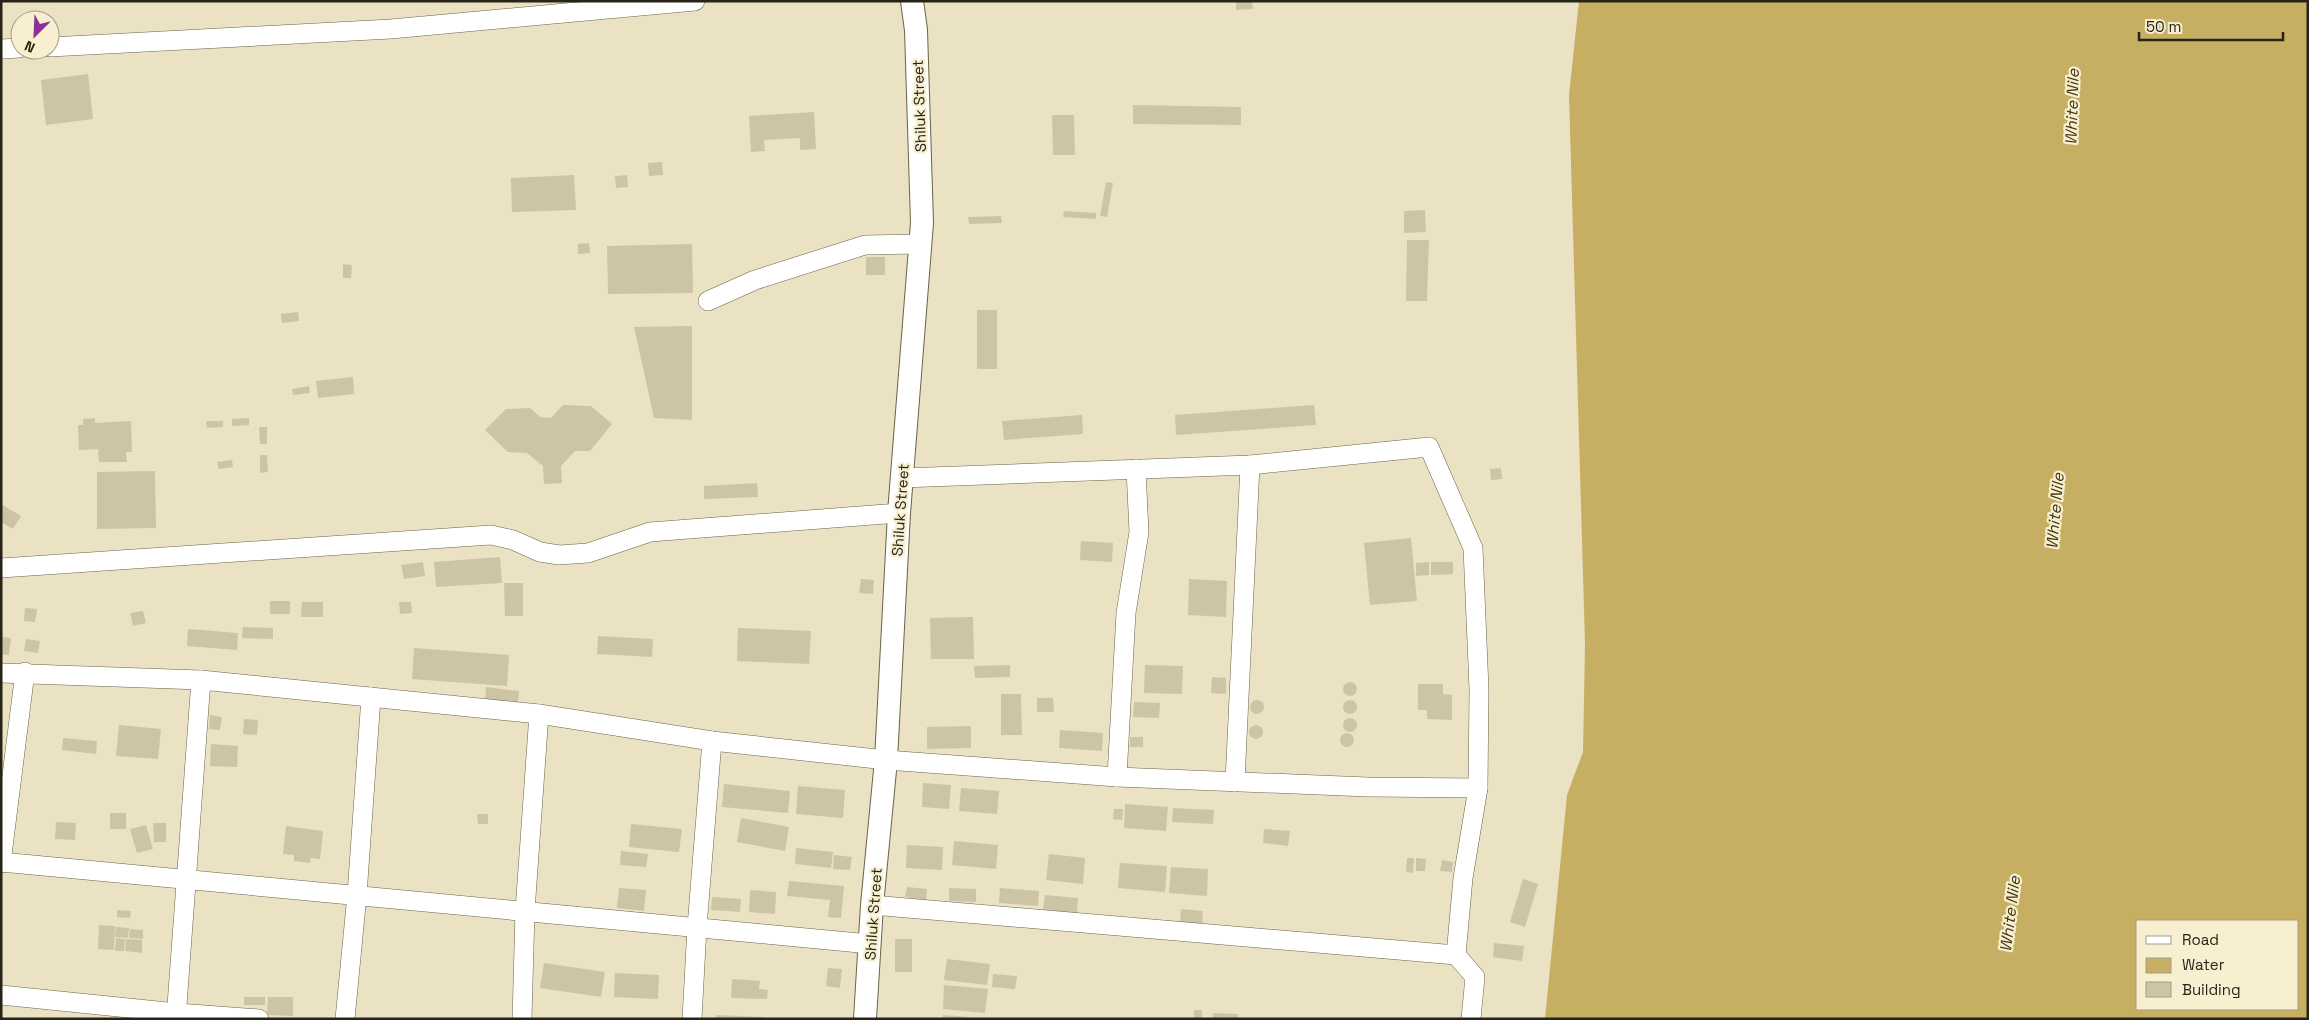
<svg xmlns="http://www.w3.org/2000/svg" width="2309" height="1020" font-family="'Space Grotesk',sans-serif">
  <rect width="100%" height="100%" fill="#ebe2c3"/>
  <!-- water -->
  <path fill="#c6af62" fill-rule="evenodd" d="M1579 1H2308V1019H1545L1567 795 1583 752 1585 643 1569 95ZM2138 921H2298V1009H2138Z"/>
  <!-- building -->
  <g fill="#cdc4a6">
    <polygon points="1252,1 1253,9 1236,10 1236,2"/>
    <polygon points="88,74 93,119 46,125 41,80"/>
    <polygon points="1133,105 1241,107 1241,125 1133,124"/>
    <polygon points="814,112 816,149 800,150 800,138 764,140 765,151 751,152 749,116"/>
    <polygon points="1052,115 1074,115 1075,155 1053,155"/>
    <polygon points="662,162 663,175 649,176 648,163"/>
    <polygon points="574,175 576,210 512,212 511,178"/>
    <polygon points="627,175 628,187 616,188 615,176"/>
    <polygon points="1106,182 1113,183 1107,217 1100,216"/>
    <polygon points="1425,210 1426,232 1404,233 1404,211"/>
    <polygon points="1064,211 1096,213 1096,219 1063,217"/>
    <polygon points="1001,216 1002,223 969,224 968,217"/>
    <polygon points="1407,240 1429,240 1427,301 1406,301"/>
    <polygon points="589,243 590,253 578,254 578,244"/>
    <polygon points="692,244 693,293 608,294 607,246"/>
    <rect x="866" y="257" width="19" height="18"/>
    <polygon points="343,264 352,265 351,278 343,278"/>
    <rect x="977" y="310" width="20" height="59"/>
    <polygon points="298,312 299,321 282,323 281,314"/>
    <polygon points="692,326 692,420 654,418 634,327"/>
    <polygon points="353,377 354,394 318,398 316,381"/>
    <polygon points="309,386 310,393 293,395 292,389"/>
    <polygon points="563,405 591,406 612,424 590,451 575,451 561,466 562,483 544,484 543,466 527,453 508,452 485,430 506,409 530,408 540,417 551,418"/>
    <polygon points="1314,405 1316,425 1176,435 1175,415"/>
    <polygon points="1082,415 1083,434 1004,440 1002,421"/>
    <polygon points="95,418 95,423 131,421 132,452 126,452 127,462 99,462 98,449 79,450 78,425 83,425 83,419"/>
    <polygon points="249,418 249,425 232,426 232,419"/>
    <polygon points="206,421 223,421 223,427 207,428"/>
    <polygon points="259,427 267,427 267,444 260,444"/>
    <polygon points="260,455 267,455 268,472 260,473"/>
    <polygon points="232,460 233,467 219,469 217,462"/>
    <polygon points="1501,468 1502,479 1491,480 1490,469"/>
    <polygon points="155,471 156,528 97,529 97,472"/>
    <polygon points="757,483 758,497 704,499 704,486"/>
    <polygon points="1,504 21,516 13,529 1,522"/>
    <polygon points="1411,538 1417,601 1370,605 1364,543"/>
    <polygon points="1081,541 1113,543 1112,562 1080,560"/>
    <polygon points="500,557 502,583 436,587 434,562"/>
    <polygon points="423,562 425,576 404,579 401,565"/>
    <polygon points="1429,562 1429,575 1416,576 1416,563"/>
    <polygon points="1431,562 1453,562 1453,574 1431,575"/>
    <polygon points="861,579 874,580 873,594 859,593"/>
    <polygon points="1189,579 1227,581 1226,617 1188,615"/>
    <polygon points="504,583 523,583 523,616 505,616"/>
    <rect x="270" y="601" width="20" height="13"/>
    <polygon points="302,602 323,602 323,617 301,617"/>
    <polygon points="399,602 411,602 412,613 400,614"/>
    <polygon points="25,608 37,609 35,622 24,621"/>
    <polygon points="143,611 146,623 133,626 130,613"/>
    <polygon points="973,617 974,659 931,659 930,618"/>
    <polygon points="243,627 273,628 273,639 242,638"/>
    <polygon points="738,628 811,631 809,664 737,661"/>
    <polygon points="188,629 238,633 237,650 187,646"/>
    <polygon points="598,636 653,639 652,657 597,654"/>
    <polygon points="1,637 11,638 9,655 1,654"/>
    <polygon points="26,639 40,641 38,653 24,651"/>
    <polygon points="414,648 509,655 507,686 412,679"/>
    <polygon points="1010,665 1010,677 975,678 974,666"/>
    <polygon points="1145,665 1183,666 1182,694 1144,693"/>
    <polygon points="1212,677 1226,678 1226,694 1211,693"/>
    <circle cx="1350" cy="689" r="7"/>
    <polygon points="1418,684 1443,684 1443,694 1452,695 1452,720 1427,719 1427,710 1418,710"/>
    <polygon points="486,687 519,691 518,704 485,700"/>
    <polygon points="1001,694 1021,694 1022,735 1001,735"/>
    <polygon points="1037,698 1053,698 1054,712 1037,712"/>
    <circle cx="1350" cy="707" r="7"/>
    <circle cx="1257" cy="707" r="7"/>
    <polygon points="1134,702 1160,703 1159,718 1133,717"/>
    <polygon points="210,715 222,717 220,730 209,729"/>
    <circle cx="1350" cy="725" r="7"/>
    <polygon points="244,719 258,720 257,735 243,734"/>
    <polygon points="119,725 161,729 158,759 116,756"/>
    <circle cx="1256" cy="732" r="7"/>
    <polygon points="971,726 971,748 927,749 927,727"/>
    <polygon points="1060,730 1103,733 1102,751 1059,748"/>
    <circle cx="1347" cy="740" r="7"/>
    <rect x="1130" y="737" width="13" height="10"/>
    <polygon points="63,738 97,741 96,754 62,750"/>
    <polygon points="211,744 238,746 237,767 210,766"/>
    <polygon points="923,783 951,785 949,809 922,807"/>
    <polygon points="724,784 790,791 788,813 722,807"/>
    <polygon points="798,786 845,790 843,818 796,814"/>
    <polygon points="961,788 999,791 997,814 959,811"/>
    <polygon points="1125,804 1168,807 1166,831 1124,828"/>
    <polygon points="1173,808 1214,810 1213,824 1172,822"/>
    <polygon points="1114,809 1123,809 1122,820 1113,819"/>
    <rect x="110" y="813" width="16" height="16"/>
    <polygon points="477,814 488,814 488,824 478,824"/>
    <polygon points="741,818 789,827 785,851 737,842"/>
    <polygon points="56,822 76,823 75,840 55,839"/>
    <polygon points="153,823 166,823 166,842 154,842"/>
    <polygon points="631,824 682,829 679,852 629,847"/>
    <polygon points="146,825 153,849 137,853 130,829"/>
    <polygon points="286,826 323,831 320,859 311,858 310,863 294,861 294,855 283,854"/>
    <polygon points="1264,829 1290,831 1288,846 1263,843"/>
    <polygon points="954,841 998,845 996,869 952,865"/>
    <polygon points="907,845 943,847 942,870 906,868"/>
    <polygon points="796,848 833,852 831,868 795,864"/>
    <polygon points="621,851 648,854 646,867 620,865"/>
    <polygon points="1049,854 1085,858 1083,884 1046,880"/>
    <polygon points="834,855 852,857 850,870 833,869"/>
    <polygon points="1407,858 1414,858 1413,873 1406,872"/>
    <polygon points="1416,858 1426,859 1425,871 1416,871"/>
    <polygon points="1442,860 1453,862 1452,872 1440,871"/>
    <polygon points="1120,863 1167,866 1165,892 1118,888"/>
    <polygon points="1171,867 1208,869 1207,896 1169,893"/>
    <polygon points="1523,879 1538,884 1525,927 1510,922"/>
    <polygon points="789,881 844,886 841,918 828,917 830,900 787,896"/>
    <polygon points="907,887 927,889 926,900 905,897"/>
    <polygon points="619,888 646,890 644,911 617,908"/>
    <polygon points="949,888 976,889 976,902 949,901"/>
    <polygon points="1000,888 1039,891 1038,906 999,903"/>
    <polygon points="750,890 776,892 775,914 749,912"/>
    <polygon points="1045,895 1078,898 1077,913 1043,910"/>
    <polygon points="712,897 741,899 740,912 711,910"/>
    <polygon points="1181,909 1203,911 1202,924 1180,922"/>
    <polygon points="117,910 131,911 130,918 117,917"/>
    <polygon points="99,925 115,926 114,950 98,949"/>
    <polygon points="116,927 129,928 128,938 115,937"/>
    <polygon points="130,929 143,930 143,939 129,938"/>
    <polygon points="116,938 125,939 124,951 115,951"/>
    <polygon points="126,939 142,940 142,953 125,951"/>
    <rect x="895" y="939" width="17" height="33"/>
    <polygon points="1494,943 1524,946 1522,961 1493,957"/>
    <polygon points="947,959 990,964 987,985 944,980"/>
    <polygon points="544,963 605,972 601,997 540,988"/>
    <polygon points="828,968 842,969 840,988 826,986"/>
    <polygon points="615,973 659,975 658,999 614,997"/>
    <polygon points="993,974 1017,976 1015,989 992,987"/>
    <polygon points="732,979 760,981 759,989 768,990 767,999 731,998"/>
    <polygon points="944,985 988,989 985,1013 943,1009"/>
    <rect x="244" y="997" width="21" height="8"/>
    <polygon points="268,997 293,997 293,1016 267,1015"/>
    <rect x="1194" y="1010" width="8" height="9"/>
    <polygon points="1213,1013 1238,1014 1238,1019 1213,1019"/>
    <polygon points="716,1015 765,1017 765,1019 716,1019"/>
    <polygon points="943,1015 969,1017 969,1019 942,1019"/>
  </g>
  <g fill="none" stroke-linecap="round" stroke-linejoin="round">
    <!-- minor casing -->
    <g stroke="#6b6347" stroke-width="20">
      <g id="minor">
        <polyline points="50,47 391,29 695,1"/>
        <polyline points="1,49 20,48"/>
        <polyline points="708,301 755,280 865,245 921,244"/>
        <polyline points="902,478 1250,465 1429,447 1473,548 1479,689 1478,788 1463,878 1456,955 1475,977 1471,1019"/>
        <polyline points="1,568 491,535 513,540 540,552 559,555 588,553 650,532 899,513"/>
        <polyline points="1,673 201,680 539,714 712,741 886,760 1117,777 1368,787 1478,788"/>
        <polyline points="1117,777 1126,613 1139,532 1136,469"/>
        <polyline points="1235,782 1250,465"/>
        <polyline points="1,862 870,944"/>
        <polyline points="1,863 25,672"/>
        <polyline points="872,905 1456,955"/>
        <polyline points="1,995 177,1013 259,1019"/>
        <polyline points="176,1019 201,680"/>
        <polyline points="345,1019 357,895 371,697"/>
        <polyline points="522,1019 525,911 539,714"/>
        <polyline points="692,1019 697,927 712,741"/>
      </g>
    </g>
    <!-- tertiary casing -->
    <g stroke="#6b6347" stroke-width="24">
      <polyline id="tertiary" points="865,1019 872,905 886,760 899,513 922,223 916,30 912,1"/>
    </g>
    <!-- minor -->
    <use href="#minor" stroke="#fff" stroke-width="19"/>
    <!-- tertiary -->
    <use href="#tertiary" stroke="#fff" stroke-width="22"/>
  </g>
  <g text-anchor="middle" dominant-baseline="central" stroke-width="4.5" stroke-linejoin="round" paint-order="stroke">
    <!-- street labels -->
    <g font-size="15" fill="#262317" stroke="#f8efd0">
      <text transform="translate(919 106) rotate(-92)">Shiluk Street</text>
      <text transform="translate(900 510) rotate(-86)">Shiluk Street</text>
      <text transform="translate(873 914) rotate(-86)">Shiluk Street</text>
    </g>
    <!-- water labels -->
    <g font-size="16" font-style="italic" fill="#3f3513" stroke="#f8efd0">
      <text transform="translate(2072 107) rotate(-88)">White Nile</text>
      <text transform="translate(2055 511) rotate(-85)">White Nile</text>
      <text transform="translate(2010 914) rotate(-83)">White Nile</text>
    </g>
  </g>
  <!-- border -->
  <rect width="2309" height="1020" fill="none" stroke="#262317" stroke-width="5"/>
  <!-- legend -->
  <rect x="2136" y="920" width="162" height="90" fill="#f8efd0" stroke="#a49d86"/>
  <rect x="2146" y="936" width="25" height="8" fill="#ffffff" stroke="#a49d86"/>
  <text x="2182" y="945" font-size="15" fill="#262317">Road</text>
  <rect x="2146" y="958" width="25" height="15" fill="#c6af62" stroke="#a49d86"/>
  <text x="2182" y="970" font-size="15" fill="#262317">Water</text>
  <rect x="2146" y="982" width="25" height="15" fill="#cdc4a6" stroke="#a49d86"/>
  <text x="2182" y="995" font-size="15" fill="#262317">Building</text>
  <!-- north arrow -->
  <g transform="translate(35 35) rotate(204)"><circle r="24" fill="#f8efd0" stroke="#a49d86"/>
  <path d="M0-4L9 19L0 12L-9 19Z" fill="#8f2f98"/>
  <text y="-8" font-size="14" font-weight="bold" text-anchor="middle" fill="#262317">N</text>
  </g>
  <!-- scale -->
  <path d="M2139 32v8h144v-8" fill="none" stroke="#262317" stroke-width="2.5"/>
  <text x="2146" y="32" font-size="15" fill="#262317" stroke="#f8efd0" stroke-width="4" paint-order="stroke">50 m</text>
</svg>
